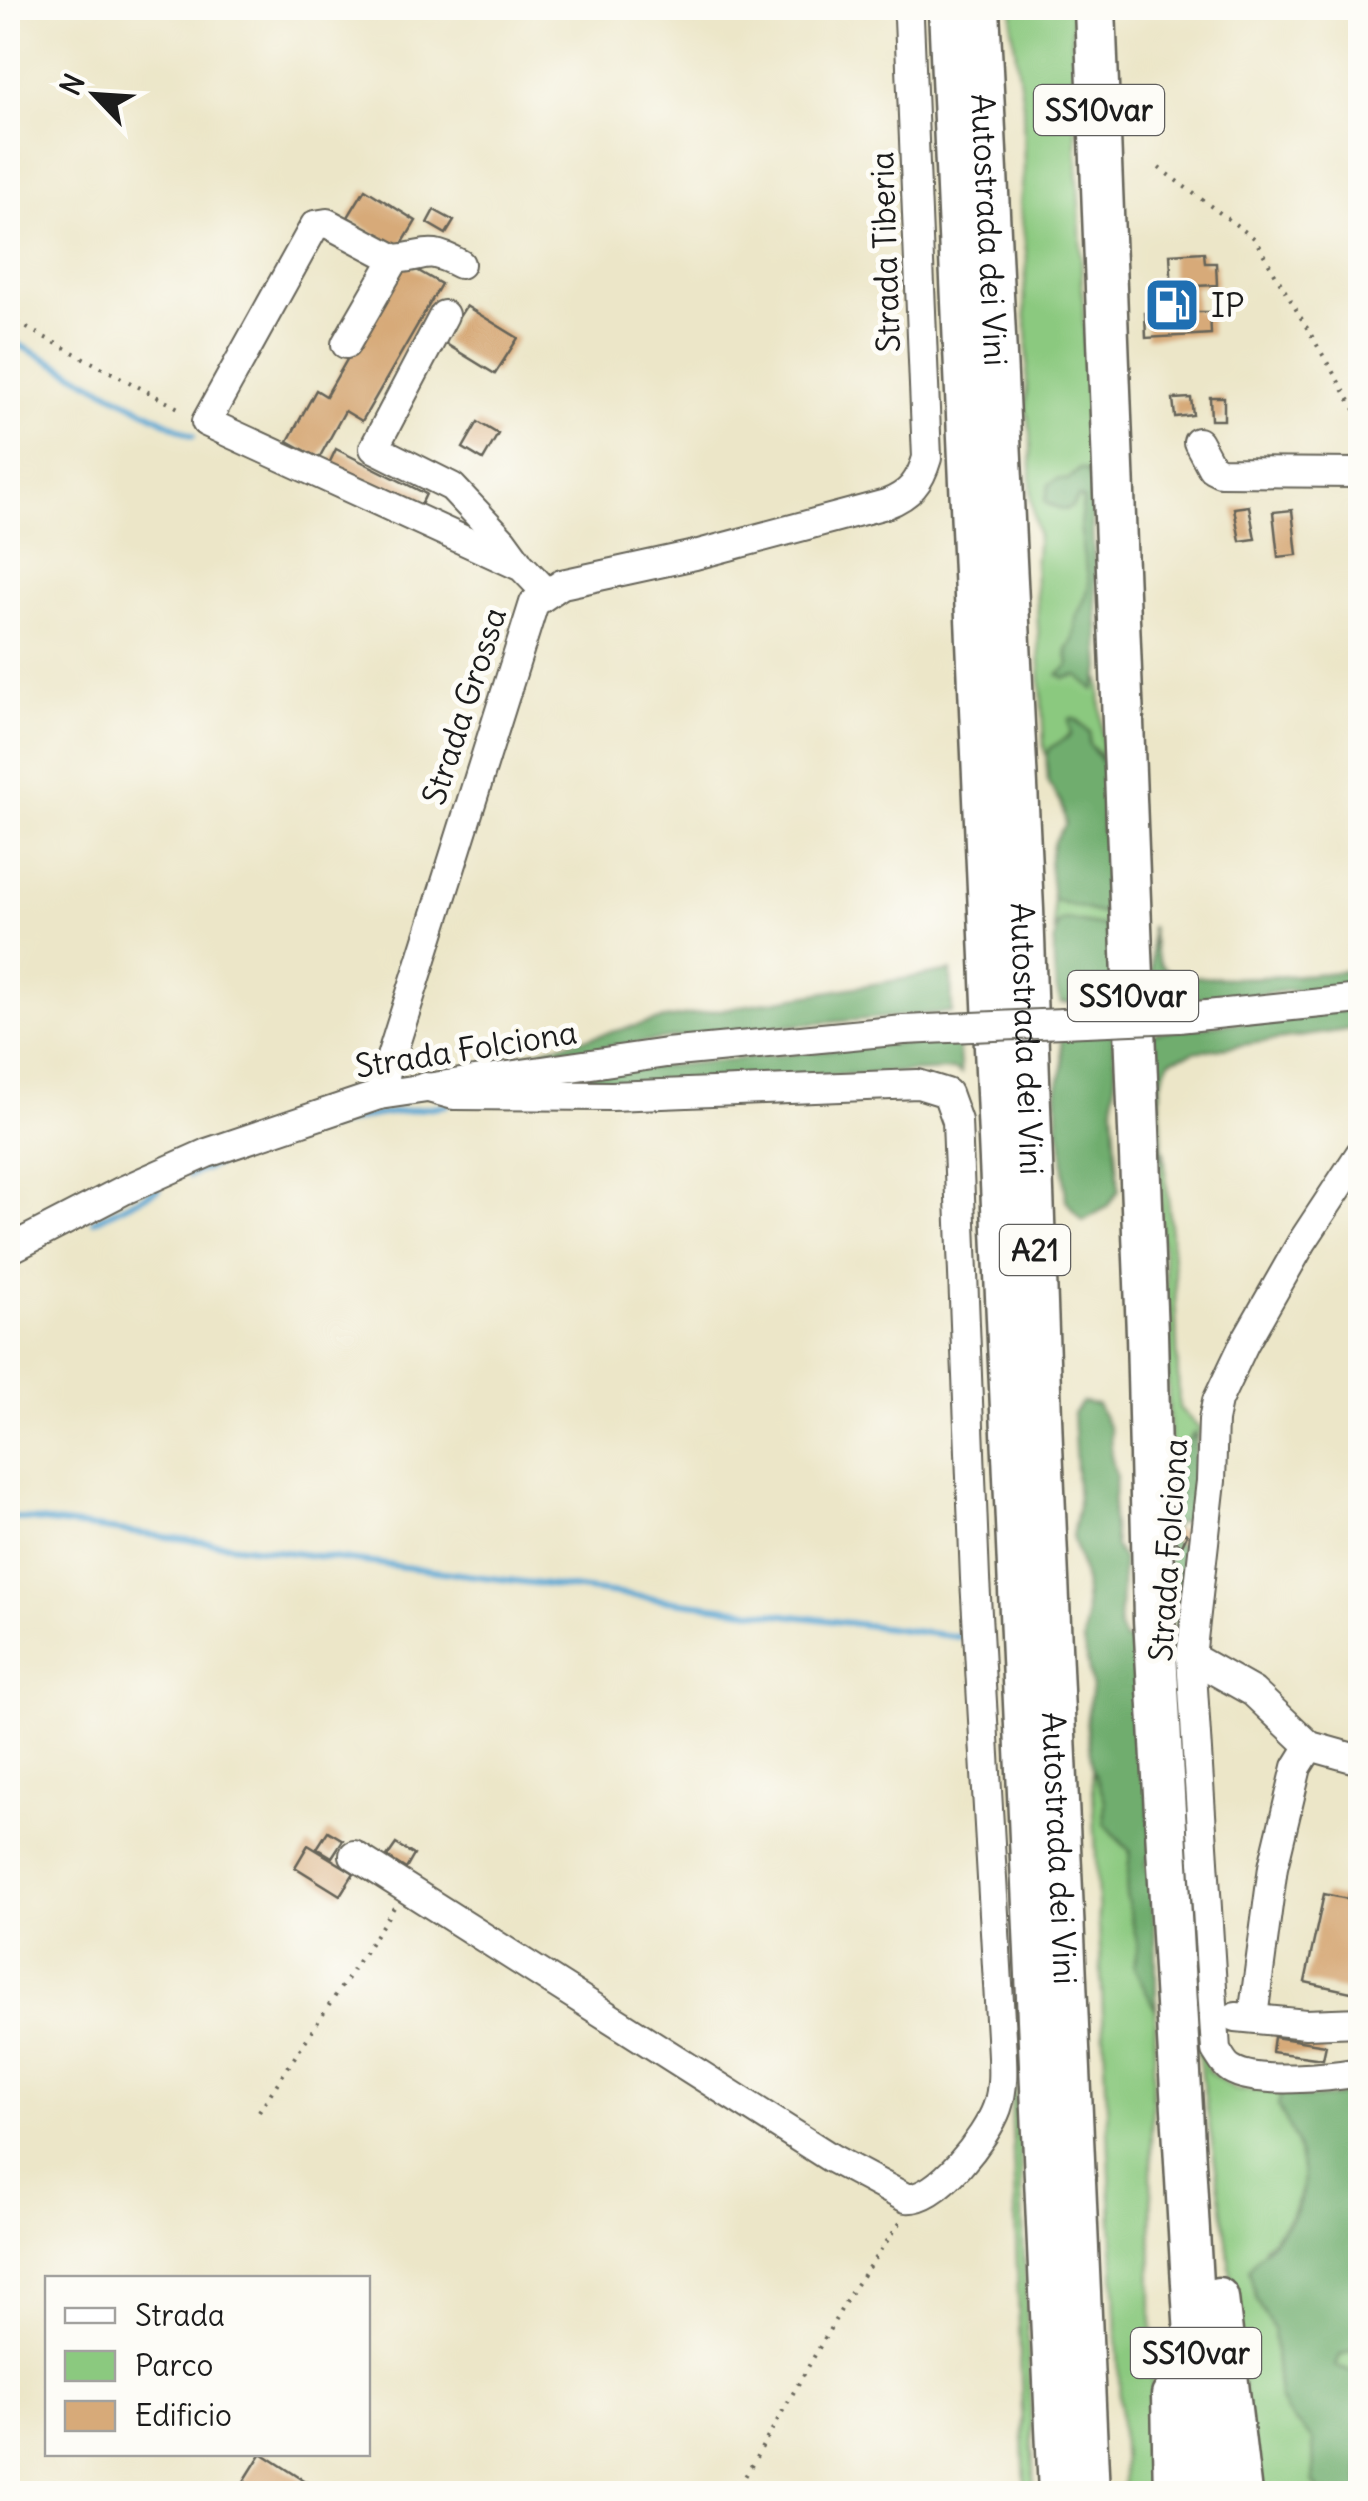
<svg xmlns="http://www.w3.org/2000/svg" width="1368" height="2501" font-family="Delius,sans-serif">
  <rect width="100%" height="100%" fill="#fdfcf7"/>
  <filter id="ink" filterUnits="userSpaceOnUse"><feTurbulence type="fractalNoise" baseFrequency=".01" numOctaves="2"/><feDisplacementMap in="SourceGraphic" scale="20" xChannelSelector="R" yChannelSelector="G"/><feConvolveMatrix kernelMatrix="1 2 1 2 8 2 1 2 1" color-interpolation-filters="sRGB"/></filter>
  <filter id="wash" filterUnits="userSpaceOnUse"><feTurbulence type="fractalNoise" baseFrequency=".0048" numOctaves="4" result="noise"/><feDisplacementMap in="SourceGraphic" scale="40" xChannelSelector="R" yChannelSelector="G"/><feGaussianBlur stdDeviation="2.25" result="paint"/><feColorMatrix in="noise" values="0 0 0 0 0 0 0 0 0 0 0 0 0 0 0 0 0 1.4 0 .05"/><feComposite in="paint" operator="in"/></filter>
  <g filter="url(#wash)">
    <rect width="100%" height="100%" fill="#ece6c8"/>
    <!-- green -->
    <g fill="#8bc97f" stroke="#54724e" stroke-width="2.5">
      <path d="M1013 8H1071L1090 475 1080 469 1068 480H1056L1047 504 1064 510 1072 507 1078 497 1083 499 1080 528 1091 580 1086 605 1077 616 1075 639 1067 650 1069 666 1065 678 1078 675 1094 690 1100 678 1103 765 1099 754 1089 744 1090 732 1078 720C1070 738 1059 742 1046 755L1044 749 1035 566 1038 537 1031 498V433L1026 409 1028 344 1024 294 1027 259 1020 203 1024 170 1023 104 1012 27Z"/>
      <polygon points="1053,900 1096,912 1107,909 1108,927 1069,920 1058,923 1054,930"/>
      <polygon points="1164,1149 1175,1285 1179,1408 1200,1429 1194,1448 1196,1438 1173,1478 1180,1494 1171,1521 1166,1279 1161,1232 1160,1166"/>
      <polygon points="1092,1766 1105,1800 1104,1816 1114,1836 1130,1851 1126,1895 1138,1945 1134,1967 1156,2011 1151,2136 1153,2493 1124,2493"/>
      <path d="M1196 2016 1208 2071 1235 2089 1282 2092 1278 2105C1309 2162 1317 2199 1264 2246L1267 2315 1273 2329 1279 2398 1296 2423 1306 2430 1313 2441 1314 2484 1323 2493H1254L1227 2240 1197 2046Z"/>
      <polygon points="1009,2040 1019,2129 1034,2493 1025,2493"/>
      <polygon points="1360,2346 1360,2374 1336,2366 1340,2355"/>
    </g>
    <!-- forest -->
    <g fill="#70ad6e" stroke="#466445" stroke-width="2.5">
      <path d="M1080 469 1088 472 1093 489 1092 527 1101 669 1094 690 1078 675 1065 678 1058 675 1069 666 1067 650C1078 638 1072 626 1078 613 1094 582 1089 585 1083 553 1081 544 1084 542 1081 531 1078 521 1084 510 1083 499L1078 497 1072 507 1064 510 1045 502 1049 484 1058 479 1068 480Z"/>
      <path d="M1073 718 1090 733 1089 744C1097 757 1105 762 1107 779 1109 793 1103 805 1102 819 1101 849 1123 887 1103 914L1053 900 1049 862 1054 841 1066 824 1061 802 1048 783 1046 755 1050 748 1071 735 1069 719Z"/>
      <path d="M1069 920 1108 927 1114 989 1108 1002 1061 1003C1053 985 1050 935 1061 921Z"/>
      <path d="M1151 926C1153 938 1154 960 1165 969 1184 985 1328 975 1356 969L1360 970V986L1332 992 1291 990 1244 997 1198 998 1151 1004Z"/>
      <polygon points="951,971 952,1012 725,1031 488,1063 659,1020"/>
      <path d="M1360 1008V1027L1353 1029 1194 1052 1171 1060C1150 1087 1168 1135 1160 1168L1149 1037 1156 1032Z"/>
      <polygon points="1112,1033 1116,1065 1113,1107 1119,1190 1107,1207 1083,1221 1066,1200 1062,1140 1058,1127 1057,1090 1063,1067 1061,1042 1064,1034"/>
      <polygon points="958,1041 961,1074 954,1070 645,1083 494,1083 890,1044"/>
      <polygon points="1082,1402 1097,1404 1110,1430 1111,1454 1116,1477 1112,1517 1115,1547 1123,1559 1119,1628 1124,1640 1139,1641 1152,1850 1146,1865 1150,1876 1156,1946 1156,2011 1134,1967 1138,1945 1126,1895 1130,1851 1105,1824 1105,1800 1092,1766 1086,1723 1092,1686 1083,1643 1086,1614 1084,1577 1072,1536 1078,1505 1073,1413"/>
      <path d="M1194 1433C1199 1463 1191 1494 1192 1527L1184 1522 1176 1523 1170 1539 1181 1547 1188 1545 1189 1603 1179 1663 1169 1575 1168 1529 1180 1494 1172 1481C1180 1465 1182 1446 1194 1433Z"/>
      <path d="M1360 2090V2346L1340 2355 1336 2366 1360 2374V2493H1323L1314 2484 1313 2441 1285 2411 1279 2398 1273 2329 1256 2299 1249 2269C1259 2253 1271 2243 1284 2228 1319 2188 1298 2144 1278 2105L1282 2092C1317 2102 1328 2098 1360 2090Z"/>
    </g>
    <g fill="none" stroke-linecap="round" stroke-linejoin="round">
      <!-- stream -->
      <g stroke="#57a4d0" stroke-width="6">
        <polyline points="8,339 193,436"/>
        <polyline points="311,1132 370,1116 447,1105"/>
        <polyline points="189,1176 219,1163"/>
        <polyline points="94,1221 159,1189"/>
        <polyline points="8,1517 960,1637"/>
      </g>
    </g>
    <g id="blocks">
      <!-- building -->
      <g fill="#d7aa79">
        <polygon points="365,189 416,221 399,249 348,217"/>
        <polygon points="434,210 454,221 446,234 427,223"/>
        <polygon points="1204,252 1205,263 1216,263 1217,285 1195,286 1196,312 1210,312 1211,334 1146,338 1145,313 1173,312 1170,254"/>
        <polygon points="403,262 441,284 362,421 345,411 319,458 288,441 316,390 326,396"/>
        <polygon points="466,306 518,338 495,374 443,342"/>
        <polygon points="1210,397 1224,397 1224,420 1211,420"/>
        <polygon points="1191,398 1193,415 1175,417 1173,399"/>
        <polygon points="478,422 498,434 483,460 463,448"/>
        <polygon points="336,449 426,494 417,513 327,468"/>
        <polygon points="1249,506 1255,539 1240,541 1234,508"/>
        <polygon points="1292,510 1297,555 1278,557 1273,512"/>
        <polygon points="1176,1529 1187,1534 1182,1545 1171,1539"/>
        <polygon points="328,1831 343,1840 332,1857 317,1848"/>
        <polygon points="396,1844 414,1855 406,1869 387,1857"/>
        <polygon points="308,1845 354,1873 340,1895 295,1867"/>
        <polygon points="1359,1850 1360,1850 1360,1994 1305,1982 1324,1894 1348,1899"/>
        <polygon points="1274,2037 1326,2045 1323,2059 1272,2052"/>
        <polygon points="261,2454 263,2454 325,2494 236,2494"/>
      </g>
    </g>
  </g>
  <g filter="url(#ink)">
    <use href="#blocks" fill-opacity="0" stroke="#656358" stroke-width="2.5"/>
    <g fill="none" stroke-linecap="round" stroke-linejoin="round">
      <!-- minor casing -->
      <g stroke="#656358" stroke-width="32">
        <g id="minor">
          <path d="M460 264C425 246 430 256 395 259L327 223 315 225 206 422 522 567 546 592"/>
          <polyline points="444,315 374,448 452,487 502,540 518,562"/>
          <polyline points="346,344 395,259"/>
          <polyline points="1198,442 1212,468 1220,472 1360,473"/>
          <polyline points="1178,1018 1360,999"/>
          <path d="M379 1095 534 603 562 584 695 555 886 504C910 495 920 482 927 458L909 18 906 8"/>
          <path d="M1360 1154 1302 1242 1245 1342 1217 1401 1213 1420 1211 1481 1191 1657 1216 2050C1221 2057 1224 2065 1231 2069 1256 2085 1331 2077 1360 2072"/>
          <polyline points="8,1250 122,1191 207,1153 379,1095 666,1053 904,1030"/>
          <polyline points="1191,1657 1253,1692 1310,1746 1360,1760"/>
          <path d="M354 1855 831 2158 906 2198C937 2202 987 2136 997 2108 1005 2085 1002 2060 1001 2037L975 1579 957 1121 947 1093 918 1084 612 1096 454 1095 425 1087"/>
          <polyline points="1236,2017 1306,2024 1360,2022"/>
          <polyline points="1253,2017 1273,1867 1297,1767 1310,1746"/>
        </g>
      </g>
      <!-- highway casing -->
      <g stroke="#656358" stroke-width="45">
        <g id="highway">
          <polyline points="949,8 1059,2494"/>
          <path id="s1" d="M979 8 1023 909 1042 1445 1089 2494"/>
          <polyline points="1095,8 1147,1334 1154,1619 1204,2494"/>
          <polyline points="1218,2298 1241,2494"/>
          <polyline points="1172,2396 1174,2494"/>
        </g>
      </g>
      <!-- path -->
      <g stroke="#656358" stroke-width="4" stroke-dasharray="2.5 8" stroke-linecap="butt">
        <polyline points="1159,168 1254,238 1360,418"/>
        <polyline points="8,318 184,411"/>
        <polyline points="259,2111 395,1906"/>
        <polyline points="735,2494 853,2289 902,2220"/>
      </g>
      <!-- minor -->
      <use href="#minor" stroke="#fff" stroke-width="28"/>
      <!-- highway -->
      <use href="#highway" stroke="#fff" stroke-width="40"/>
      <!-- minor-bridge casing -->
      <g stroke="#656358" stroke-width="32" stroke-linecap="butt">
        <polyline id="minor-bridge" points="904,1030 1178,1018"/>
      </g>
      <!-- minor-bridge -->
      <use href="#minor-bridge" stroke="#fff" stroke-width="28"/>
    </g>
  </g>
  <!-- icons -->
  <defs>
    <g id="fuel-square" transform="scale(2.875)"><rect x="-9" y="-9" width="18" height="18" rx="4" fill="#1f6fb2" stroke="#fdfcf7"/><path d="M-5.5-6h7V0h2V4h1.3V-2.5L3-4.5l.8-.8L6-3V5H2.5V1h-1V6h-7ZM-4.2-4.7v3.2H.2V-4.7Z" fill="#fff"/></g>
  </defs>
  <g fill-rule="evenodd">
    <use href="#fuel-square" x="1172" y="305"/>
  </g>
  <g text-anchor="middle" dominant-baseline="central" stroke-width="10" stroke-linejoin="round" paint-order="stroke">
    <!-- shield labels -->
    <g fill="#fdfcf7" stroke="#605f5e" stroke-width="2.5">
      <rect x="1034" y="85" width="130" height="50" rx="8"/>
      <rect x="1068" y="971" width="130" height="50" rx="8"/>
      <rect x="1000" y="1225" width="70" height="50" rx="8"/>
      <rect x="1131" y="2328" width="130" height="50" rx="8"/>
    </g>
    <g font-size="30" font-weight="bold" fill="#1c1c1c">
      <text x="1099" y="110">SS10var</text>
      <text x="1133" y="996">SS10var</text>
      <text x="1035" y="1250">A21</text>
      <text x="1196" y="2353">SS10var</text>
    </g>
    <!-- street labels -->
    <g font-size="32" fill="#1c1c1c" stroke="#fdfcf7">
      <text stroke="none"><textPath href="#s1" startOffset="222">Autostrada dei Vini</textPath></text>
      <text transform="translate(885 252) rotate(-92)">Strada Tiberia</text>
      <text transform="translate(464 706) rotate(-72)">Strada Grossa</text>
      <text stroke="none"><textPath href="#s1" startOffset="1032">Autostrada dei Vini</textPath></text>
      <text transform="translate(466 1049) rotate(-9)">Strada Folciona</text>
      <text transform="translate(1168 1550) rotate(-86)">Strada Folciona</text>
      <text stroke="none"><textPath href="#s1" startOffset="1842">Autostrada dei Vini</textPath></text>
    </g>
    <!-- poi labels -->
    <g font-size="32" fill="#1c1c1c" stroke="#fdfcf7" text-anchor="start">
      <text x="1211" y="305">IP</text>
    </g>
  </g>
  <!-- margin -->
  <rect width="1368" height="2501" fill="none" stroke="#fdfcf7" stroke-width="40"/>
  <!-- legend -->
  <rect x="45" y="2276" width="325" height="180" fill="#fdfcf7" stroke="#a3a29f" stroke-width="2.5"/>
  <rect x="65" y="2308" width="50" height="15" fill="#ffffff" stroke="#a3a29f" stroke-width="2.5"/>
  <text x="135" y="2326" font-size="30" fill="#1c1c1c">Strada</text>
  <rect x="65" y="2351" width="50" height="30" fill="#8bc97f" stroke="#a3a29f" stroke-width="2.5"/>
  <text x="135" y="2376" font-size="30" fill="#1c1c1c">Parco</text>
  <rect x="65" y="2401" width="50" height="30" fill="#d7aa79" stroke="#a3a29f" stroke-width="2.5"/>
  <text x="135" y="2426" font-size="30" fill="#1c1c1c">Edificio</text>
  <!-- north arrow -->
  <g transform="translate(95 95) rotate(295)" stroke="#fdfcf7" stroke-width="8" paint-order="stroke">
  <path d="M0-8L18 38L0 25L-18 38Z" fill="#1c1c1c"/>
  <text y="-15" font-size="28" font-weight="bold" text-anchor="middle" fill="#1c1c1c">N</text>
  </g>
</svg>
